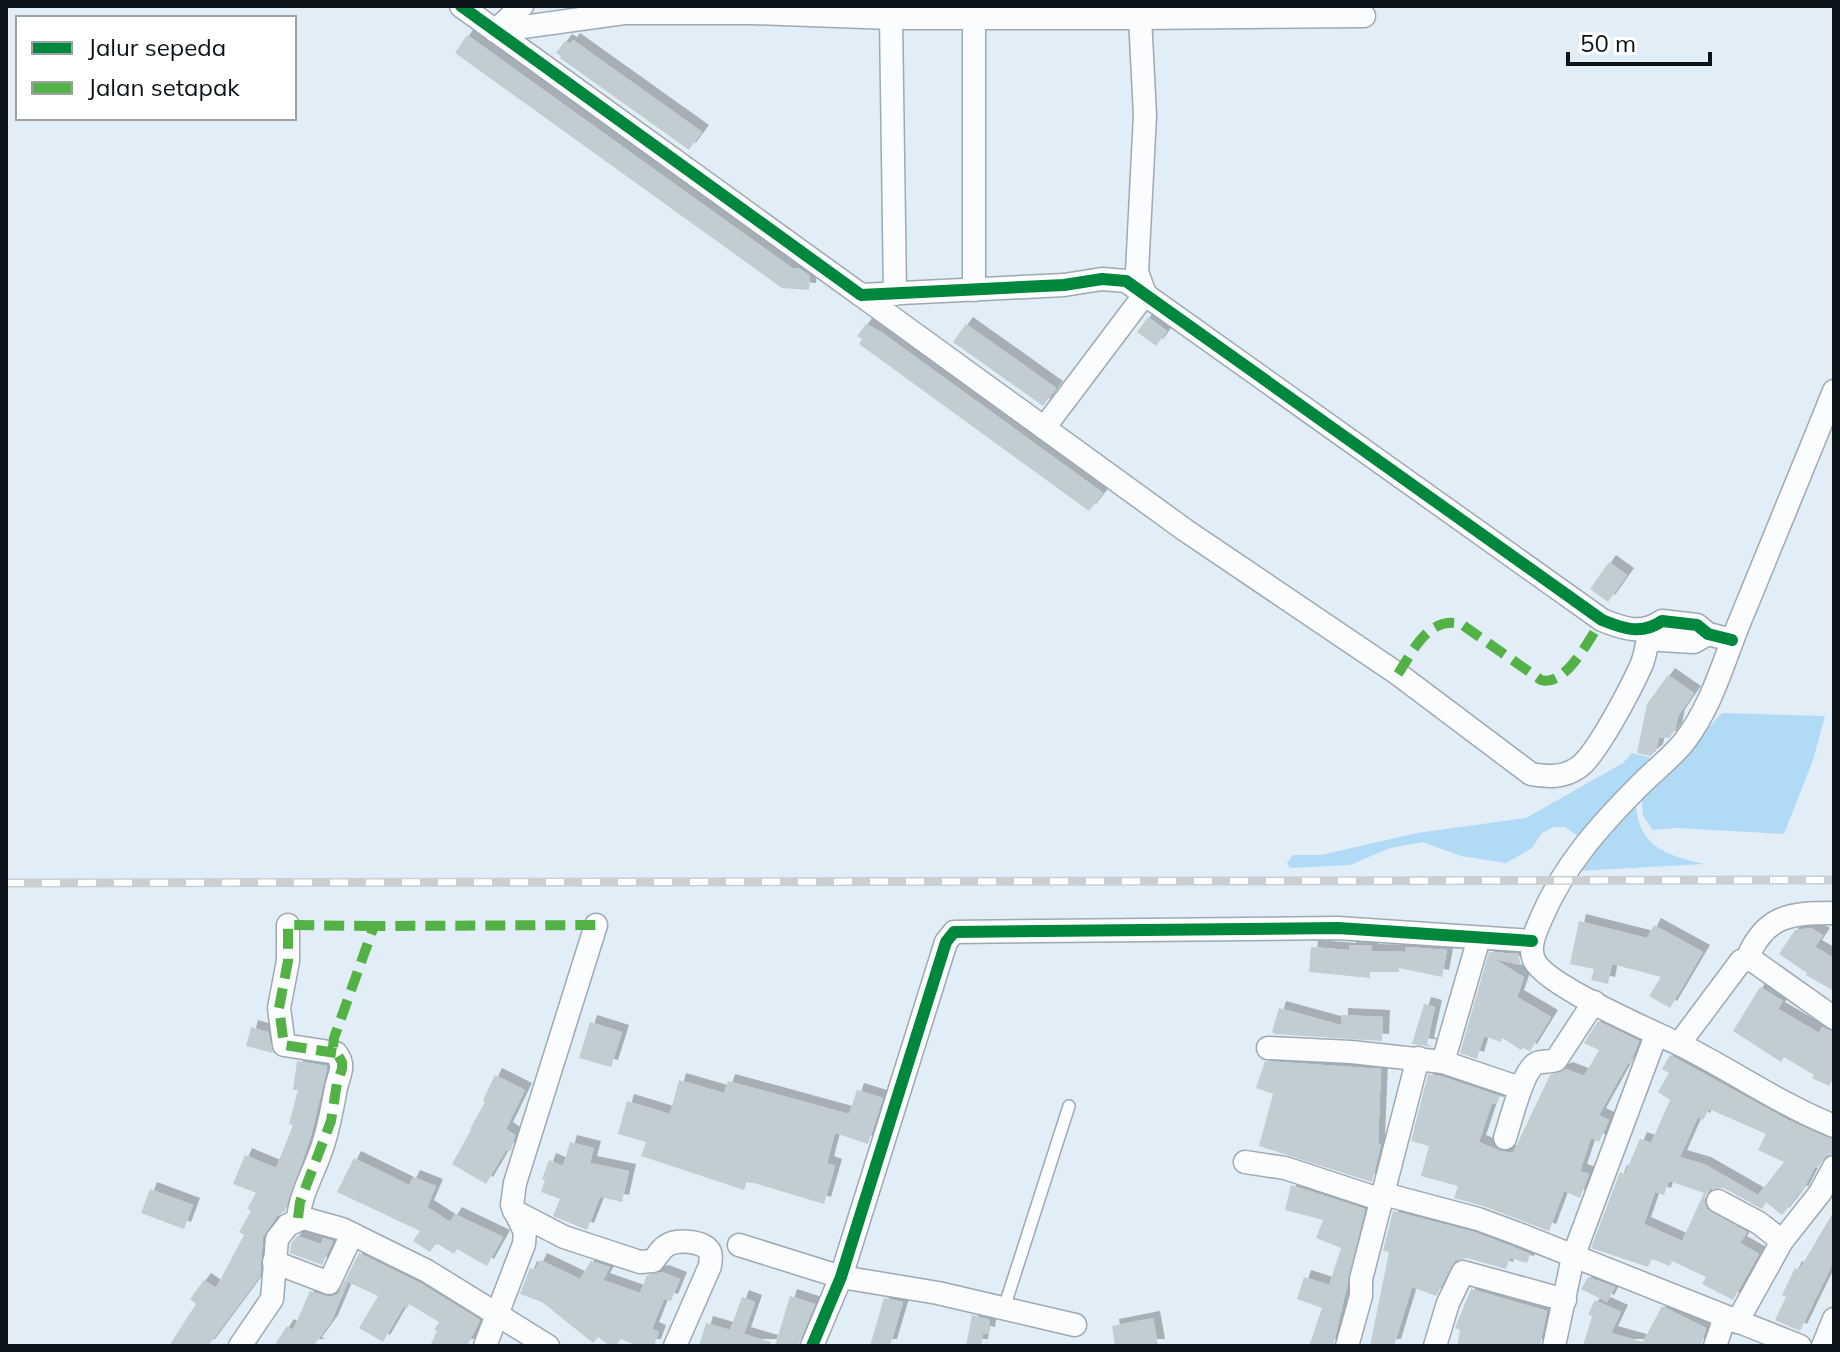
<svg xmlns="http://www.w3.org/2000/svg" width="1840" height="1352" font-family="Mulish,sans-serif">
  <defs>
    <filter id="shadow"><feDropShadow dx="7" dy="-7" stdDeviation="0" flood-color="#0004"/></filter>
  </defs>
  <rect width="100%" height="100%" fill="#e1eef7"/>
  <!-- green -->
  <g fill="#b0daf5">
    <polygon points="1722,713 1825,716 1813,760 1784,834 1677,828 1653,830 1643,816 1642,800"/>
    <polygon points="1632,753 1659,760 1605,806 1578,836 1565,827 1554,827 1542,833 1532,848 1506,863 1461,856 1423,842 1390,848 1350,865 1290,868 1287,863 1293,855 1321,855 1417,833 1526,818 1623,763"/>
    <path d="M1636 806C1640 849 1668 855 1704 864L1577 871Z"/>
  </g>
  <!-- building -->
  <g fill="#c2ccd3" fill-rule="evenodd" filter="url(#shadow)">
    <polygon points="467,35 792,268 800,269 810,276 809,290 782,288 455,53"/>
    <polygon points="573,40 702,132 690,148 689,150 560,58 561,56 556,53 565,41 570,44"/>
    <polygon points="1148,317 1167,331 1156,346 1137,332"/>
    <polygon points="866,324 881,332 1103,493 1089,511 859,344 862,339 857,336"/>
    <polygon points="966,324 1056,388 1043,406 953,342"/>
    <polygon points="1609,562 1627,575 1608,602 1590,589"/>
    <polygon points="1668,675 1694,693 1678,716 1675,730 1669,738 1659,737 1656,751 1650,756 1637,753 1647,704"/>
    <polygon points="1579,921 1647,938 1654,925 1703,952 1670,1008 1649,996 1661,977 1612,964 1608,984 1591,980 1594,969 1570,964"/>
    <polygon points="1811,928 1823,935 1815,947 1834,958 1834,991 1806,975 1807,973 1779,954 1795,930"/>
    <polygon points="1349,945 1372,946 1371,951 1405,952 1406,947 1447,950 1442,977 1399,968 1399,972 1370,972 1370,978 1309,972 1311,947 1349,950"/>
    <polygon points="1489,952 1518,954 1521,965 1494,959 1524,977 1517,997 1551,1017 1530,1051 1523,1048 1521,1050 1502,1038 1501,1042 1484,1036 1477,1059 1460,1053"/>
    <polygon points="1760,987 1783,1001 1778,1009 1819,1033 1822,1027 1834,1032 1834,1077 1829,1086 1812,1078 1814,1075 1784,1057 1781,1062 1733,1031"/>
    <polygon points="1424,1004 1435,1007 1427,1044 1433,1047 1412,1044"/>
    <polygon points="1279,1008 1341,1025 1341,1015 1383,1017 1382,1041 1275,1034 1272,1032"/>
    <polygon points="1598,1021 1639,1041 1630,1064 1628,1063 1599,1115 1609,1120 1599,1142 1591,1138 1580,1171 1589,1174 1580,1198 1564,1191 1549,1231 1483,1206 1454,1198 1458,1186 1421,1176 1429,1146 1411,1141 1428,1074 1440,1076 1500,1096 1497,1104 1492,1103 1479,1142 1500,1151 1513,1153 1550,1075 1566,1069 1584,1076 1599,1050 1584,1043"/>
    <polygon points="590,1022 622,1032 611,1067 579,1058"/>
    <polygon points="251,1027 268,1032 273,1053 246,1046"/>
    <path d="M1670 1055 1788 1120 1834 1140V1153L1826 1156 1817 1168 1815 1167 1801 1194 1800 1192 1782 1215 1766 1202 1762 1209 1724 1188 1711 1189 1706 1194 1704 1201 1707 1209 1747 1232 1740 1243 1759 1254 1733 1300 1702 1284 1706 1277 1672 1261 1670 1266 1652 1259 1648 1267 1591 1248 1620 1172 1625 1174 1640 1139 1651 1143 1670 1100 1658 1092 1669 1073 1662 1069ZM1709 1109 1766 1134 1758 1150 1784 1162 1758 1195 1704 1164 1680 1157 1698 1117 1703 1120ZM1669 1181 1704 1193 1682 1241 1644 1224 1655 1192 1664 1195Z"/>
    <polygon points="297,1061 327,1066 327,1068 311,1136 285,1211 277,1216 263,1237 260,1276 208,1346 169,1346 196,1304 190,1299 204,1280 216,1288 244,1235 239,1232 251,1211 247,1209 256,1193 233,1184 245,1155 276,1168 293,1125 289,1124 298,1090 293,1090"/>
    <polygon points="1265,1061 1381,1069 1378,1144 1381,1144 1372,1182 1259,1146 1273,1094 1256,1088"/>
    <polygon points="495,1075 525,1090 506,1129 515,1135 511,1151 506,1150 486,1184 452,1164 471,1130 470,1129 485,1102 483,1100"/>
    <polygon points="679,1080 724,1093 728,1081 849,1114 857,1090 883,1098 868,1144 835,1133 827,1163 835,1166 824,1204 747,1181 744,1190 641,1156 646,1142 618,1134 627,1101 670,1114"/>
    <polygon points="570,1142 594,1148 590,1163 629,1171 622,1202 600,1197 587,1230 553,1216 560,1199 541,1192 545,1180 542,1179 549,1160 563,1166"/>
    <polygon points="354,1158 409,1185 413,1177 436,1186 427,1207 450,1222 455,1214 503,1237 487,1266 457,1249 454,1254 436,1243 430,1252 413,1241 420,1231 337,1192"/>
    <polygon points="1291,1185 1365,1209 1333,1346 1309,1346 1322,1308 1297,1299 1304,1277 1329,1285 1341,1248 1316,1238 1323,1220 1285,1210"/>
    <polygon points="150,1189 193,1205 184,1229 141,1213"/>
    <polygon points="1393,1211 1474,1232 1511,1246 1530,1254 1527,1263 1510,1258 1506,1269 1467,1258 1455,1261 1436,1296 1412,1287 1394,1346 1370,1346 1389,1252 1383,1251"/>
    <polygon points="1834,1211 1834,1261 1800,1331 1775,1320 1786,1297 1782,1295 1795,1268 1799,1270"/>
    <polygon points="297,1236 321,1244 323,1238 333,1241 322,1265 290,1253 291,1244"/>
    <polygon points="359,1253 420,1283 480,1320 467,1346 430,1346 437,1331 434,1330 439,1322 409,1304 408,1308 404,1306 383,1342 359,1328 378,1296 348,1282 331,1322 315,1344 318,1346 274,1346 287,1326 293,1330 310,1291 330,1297 338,1294"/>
    <polygon points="540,1260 580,1279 591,1261 610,1267 603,1280 640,1293 647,1275 662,1272 680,1279 671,1301 664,1299 652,1329 659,1332 654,1346 638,1346 621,1339 616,1346 610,1346 598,1337 593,1343 542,1302 520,1294 530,1268 535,1270"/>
    <polygon points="1588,1277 1615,1287 1607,1302 1581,1289"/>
    <polygon points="1471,1289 1547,1311 1540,1346 1457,1346 1460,1330 1455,1328"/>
    <polygon points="790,1296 815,1304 798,1346 775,1346"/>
    <polygon points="742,1297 755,1302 744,1334 771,1342 770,1346 699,1346 706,1323 730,1330"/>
    <polygon points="884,1298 903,1302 890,1346 870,1346"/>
    <polygon points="1595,1300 1621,1312 1611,1333 1643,1342 1662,1306 1706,1328 1701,1346 1583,1346 1592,1316 1588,1314"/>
    <polygon points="972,1315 990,1320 988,1334 983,1333 981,1346 966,1346"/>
    <polygon points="1153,1318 1158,1346 1115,1346 1112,1326"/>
  </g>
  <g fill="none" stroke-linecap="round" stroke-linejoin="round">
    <!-- service casing -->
    <g stroke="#9fa9af" stroke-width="14">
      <polyline id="service" points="1004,1308 1069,1106"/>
    </g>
    <!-- minor casing -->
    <g stroke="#9fa9af" stroke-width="25">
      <g id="minor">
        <path d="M461 6 861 295 1064 285 1102 279 1126 281 1602 620C1624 629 1642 635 1662 621L1697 625 1708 634 1732 640"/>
        <polyline points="891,18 895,294"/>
        <polyline points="974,18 974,290"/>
        <polyline points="1140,18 1364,16"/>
        <polyline points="495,31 624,13 752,13 891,18 1140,18 1145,115 1137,272 1145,294 1044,428"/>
        <polyline points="495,31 522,6"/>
        <path d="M861 295 1185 530 1398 674 1531 774C1548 777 1564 778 1579 767 1597 754 1631 688 1641 666 1646 655 1647 641 1650 629"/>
        <path d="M1834 391C1803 468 1771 545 1740 621 1723 662 1712 706 1684 742 1672 757 1655 770 1641 784 1601 824 1563 866 1541 919 1536 931 1528 946 1534 960 1545 985 1651 1031 1679 1044 1732 1070 1779 1104 1834 1126"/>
        <polyline points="1650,629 1660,640 1694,642 1708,634"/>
        <path d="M288 925V961L279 1008 284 1045 336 1053C346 1066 339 1074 336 1088 332 1109 329 1128 322 1148 314 1172 301 1193 298 1218"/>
        <path d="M1747 959C1765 915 1790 913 1834 913"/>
        <polyline points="1679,1044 1741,961 1752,960 1834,1018"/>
        <polyline points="1268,1048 1351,1052 1443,1062 1520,1088"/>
        <polyline points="1443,1062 1479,938"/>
        <path d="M1505 1138C1510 1123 1523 1069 1537 1063 1543 1061 1550 1062 1556 1060L1594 1002"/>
        <polyline points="1245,1162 1285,1168 1382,1200"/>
        <polyline points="1384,1194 1478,1219 1516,1233 1800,1346"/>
        <polyline points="1718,1201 1759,1223 1782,1241"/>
        <path d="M514 1211 564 1237 640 1262 653 1261C657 1256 661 1249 666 1246 676 1238 705 1241 710 1252 712 1257 710 1261 710 1266L675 1346"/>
        <polyline points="739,1245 841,1277 938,1293 1075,1325"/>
        <polyline points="274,1262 329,1283 352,1234"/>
        <polyline points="1737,1322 1782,1241 1820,1193 1834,1167"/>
        <polyline points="240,1346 272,1299 277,1239 288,1225 303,1218 342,1229 427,1271 548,1346"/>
        <polyline points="485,1346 524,1244 525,1232 512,1205 515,1183 596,925"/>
        <polyline points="812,1346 841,1277 946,942 954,932 1338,928 1532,941"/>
        <polyline points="1347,1346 1361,1296 1361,1279 1418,1058"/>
        <polyline points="1435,1346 1448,1303 1463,1272 1565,1300"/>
        <polyline points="1554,1346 1573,1257 1656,1035"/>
        <polyline points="1715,1346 1725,1317"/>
        <polyline points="1823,1346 1834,1319"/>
      </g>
    </g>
    <!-- service -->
    <use href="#service" stroke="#fafcfe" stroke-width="11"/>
    <!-- minor -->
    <use href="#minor" stroke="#fafcfe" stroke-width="22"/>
    <!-- rail casing -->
    <g stroke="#cccfd2" stroke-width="9">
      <polyline id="rail" points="6,883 1834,880"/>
    </g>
    <!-- rail -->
    <use href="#rail" stroke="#fff" stroke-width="6" stroke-dasharray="18" stroke-linecap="butt"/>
    <!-- quiet -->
    <g stroke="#54b145" stroke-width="10" stroke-dasharray="20 10" stroke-linecap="butt">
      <path d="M1398 674C1413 651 1428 616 1461 624L1541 680C1566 687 1589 639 1602 620"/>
      <polyline points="336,1053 284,1045 279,1008 288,961 288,925 374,926"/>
      <polyline points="298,1218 300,1202 331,1121 337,1083 342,1069 342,1062 333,1047 334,1038 374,926 596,925"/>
    </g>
    <!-- cycleway casing -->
    <g stroke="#fff" stroke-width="17">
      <g id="cycleway">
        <path d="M461 6 861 295 1064 285 1102 279 1126 281 1602 620C1624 629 1642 635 1662 621L1697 625 1708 634 1732 640"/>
        <polyline points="812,1346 841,1277 946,942 954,932 1338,928 1532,941"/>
      </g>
    </g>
    <!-- cycleway -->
    <use href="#cycleway" stroke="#00873e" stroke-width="12"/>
  </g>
  <!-- border -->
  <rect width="1840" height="1352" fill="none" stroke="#0c1419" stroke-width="16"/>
  <!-- legend -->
  <rect x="16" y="16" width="280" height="104" fill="#ffffff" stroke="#9ea1a3" stroke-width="2"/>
  <rect x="32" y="42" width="40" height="12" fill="#00873e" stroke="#9ea1a3" stroke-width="2"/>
  <text x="88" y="56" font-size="24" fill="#0c1419">Jalur sepeda</text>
  <rect x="32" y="82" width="40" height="12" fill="#54b145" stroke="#9ea1a3" stroke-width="2"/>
  <text x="88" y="96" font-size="24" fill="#0c1419">Jalan setapak</text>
  <!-- scale -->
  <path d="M1568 52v12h142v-12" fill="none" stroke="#0c1419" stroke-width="4"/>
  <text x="1580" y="52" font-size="24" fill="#0c1419" stroke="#ffffff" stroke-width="6" paint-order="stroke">50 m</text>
</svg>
